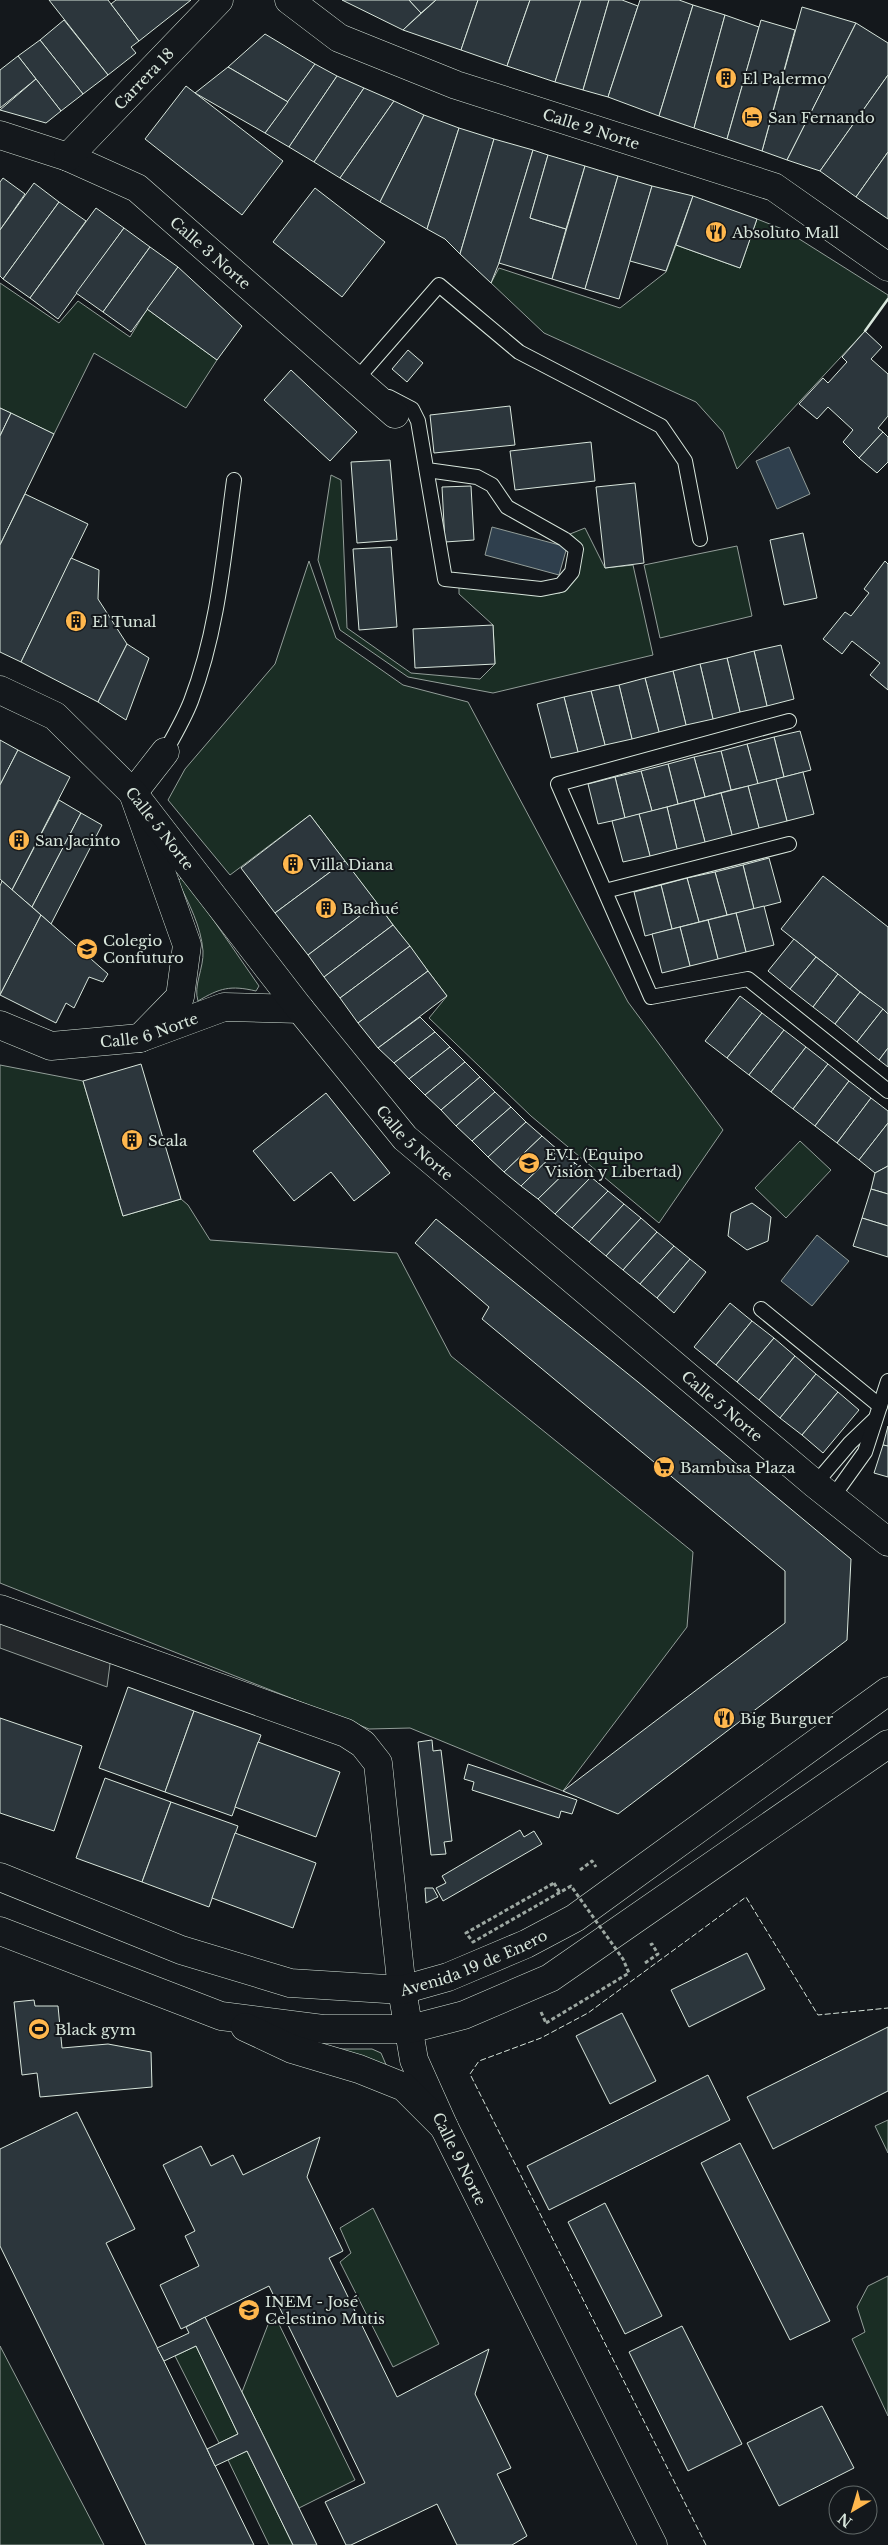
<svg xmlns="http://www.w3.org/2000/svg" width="888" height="2545" font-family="'Libre Baskerville',serif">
  <rect width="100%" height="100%" fill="#14181c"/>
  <!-- green -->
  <g fill="#1a2d24" stroke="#939e99">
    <polygon points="757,219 785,230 888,295 888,299 865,331 737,469 723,432 696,402 544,333 491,283 499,268 620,308 666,272 676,245 740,268"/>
    <polygon points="0,283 59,323 78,301 130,337 147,309 217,360 186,408 94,353 54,434 0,408"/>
    <path d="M331 475 341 480 347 628 411 673 480 679 495 664 493 625 459 594V586L560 593C574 583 580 560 580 543L570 534 585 528 605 568 633 565 653 655 493 693 408 677 340 630 318 560Z"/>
    <polygon points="737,546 752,616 660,638 644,565"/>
    <polygon points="309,561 336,638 403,685 468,702 628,1002 723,1130 659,1223 531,1116 429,1018 447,996 310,815 230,875 168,800 185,769 275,664"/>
    <path d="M183 876 259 986 256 991C230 985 220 988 198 1001 193 986 204 968 203 951 201 926 189 904 178 881Z"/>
    <polygon points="0,1065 83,1081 123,1216 181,1199 188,1205 210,1240 397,1253 451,1356 693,1552 687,1627 563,1791 410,1728 369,1729 0,1583"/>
    <polygon points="800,1141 831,1170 786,1218 755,1188"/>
    <polygon points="331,2049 372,2049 381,2053 387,2067"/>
    <polygon points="888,2120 888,2153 875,2126"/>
    <polygon points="373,2208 439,2344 393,2367 340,2262 351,2253 340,2228"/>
    <polygon points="888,2276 888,2416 852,2339 865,2332 857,2307 868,2286"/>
    <polygon points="276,2318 355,2480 299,2508 242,2392 269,2322"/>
    <polygon points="0,2346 104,2545 0,2545"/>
    <polygon points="196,2346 238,2434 219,2443 175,2356"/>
    <polygon points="247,2451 293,2545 269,2545 228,2460"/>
  </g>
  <!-- parking -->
  <polygon fill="#24282b" stroke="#939e99" points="0,1609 112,1649 107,1687 0,1648"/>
  <!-- water -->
  <g fill="#2f3f4d" stroke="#939e99">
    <polygon points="789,447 810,494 777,509 756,461"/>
    <polygon points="492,527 567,547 559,575 485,555"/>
    <polygon points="817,1235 849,1261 812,1306 781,1281"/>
  </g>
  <!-- building -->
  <g fill="#2c363c" stroke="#d8e6dc">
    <polygon points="49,0 108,0 139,41 131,47 136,53 108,75"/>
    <polygon points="116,0 191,0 139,41 111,4"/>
    <polygon points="342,0 409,0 421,13 403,30"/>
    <polygon points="409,0 436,0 421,13"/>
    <polygon points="436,0 478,0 461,50 403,30"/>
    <polygon points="478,0 530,0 507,66 461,50"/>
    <polygon points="530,0 581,0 555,82 507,66"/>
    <polygon points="581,0 609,0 583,90 555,82"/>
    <polygon points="609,0 622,0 638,6 608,97 583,90"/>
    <polygon points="640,0 679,0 693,5 659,116 608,97"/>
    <polygon points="693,5 725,15 694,128 659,116"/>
    <polygon points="802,7 856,23 787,160 762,151"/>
    <polygon points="725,15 759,27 727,139 694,128"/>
    <polygon points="64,20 108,75 83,94 40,40"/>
    <polygon points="761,20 795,30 762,151 727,139"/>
    <polygon points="856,23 888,43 888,75 820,171 787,160"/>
    <polygon points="265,34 315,64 288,102 228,67"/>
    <polygon points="40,40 83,94 61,111 18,56"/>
    <polygon points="18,56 36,79 0,108 0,70"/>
    <polygon points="315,64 337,76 289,147 265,133"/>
    <polygon points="228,67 288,102 265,133 195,93"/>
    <polygon points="888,75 888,152 856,197 820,171"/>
    <polygon points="337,76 364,88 314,162 289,147"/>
    <polygon points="36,79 61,111 46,123 0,110"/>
    <polygon points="186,86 283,161 242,215 145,139"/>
    <polygon points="364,88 394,101 340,178 314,162"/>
    <polygon points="394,101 424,115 380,202 340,178"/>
    <polygon points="424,115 459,128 427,229 380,202"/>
    <polygon points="459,128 494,139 460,254 445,239 427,229"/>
    <polygon points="494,139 533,150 499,263 491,283 460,254"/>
    <polygon points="533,150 548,155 530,218 566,229 552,279 499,263"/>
    <polygon points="888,152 888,219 856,197"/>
    <polygon points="548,155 585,166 566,229 530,218"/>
    <polygon points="585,166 618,176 585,289 552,279"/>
    <polygon points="618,176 652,186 619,299 585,289"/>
    <polygon points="3,178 25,194 0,230 0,182"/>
    <polygon points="34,183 59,202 3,279 0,276 0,230"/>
    <polygon points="652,186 693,196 666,271 630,261"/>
    <polygon points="315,188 385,242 342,297 273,242"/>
    <polygon points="693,196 757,219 740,268 676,245"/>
    <polygon points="59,202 86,221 30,298 3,279"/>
    <polygon points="96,208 124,228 58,319 30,298"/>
    <polygon points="124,228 150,247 103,312 76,293"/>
    <polygon points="150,247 178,267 131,332 103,312"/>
    <polygon points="178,267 242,326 217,360 147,309"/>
    <polygon points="865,331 882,347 871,359 888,374 888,416 878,428 883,432 859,458 843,442 853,430 828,407 817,419 799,404 823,378 828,383 847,362 842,357"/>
    <polygon points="408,350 423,363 407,382 392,369"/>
    <polygon points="291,370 357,432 330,461 264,400"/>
    <polygon points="510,406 515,445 434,453 430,415"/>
    <polygon points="0,408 11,413 0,436"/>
    <polygon points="11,413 54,434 0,545 0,436"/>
    <polygon points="883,432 888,437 888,462 877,473 859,458"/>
    <polygon points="591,442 595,481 515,490 510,451"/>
    <polygon points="390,460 397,540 357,543 351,462"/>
    <polygon points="635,483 644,563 605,568 596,487"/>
    <polygon points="471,486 474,540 445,542 442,487"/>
    <polygon points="25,494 88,524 21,662 0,652 0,545"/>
    <polygon points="803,533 817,598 784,605 770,540"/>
    <polygon points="391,547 397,627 359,630 353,549"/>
    <polygon points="71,558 99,570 98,599 127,644 98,702 21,662"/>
    <polygon points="885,561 888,564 888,690 870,675 880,663 852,641 842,654 823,639 845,612 851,616 869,593 864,589"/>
    <polygon points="493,625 495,664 415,668 413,629"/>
    <polygon points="127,644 149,658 126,720 98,702"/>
    <polygon points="781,645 794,699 767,706 754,651"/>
    <polygon points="754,651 767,706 740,712 727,658"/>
    <polygon points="727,658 740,712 713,719 700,664"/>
    <polygon points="700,664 713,719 686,725 673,671"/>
    <polygon points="673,671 686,725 659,732 645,678"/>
    <polygon points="645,678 659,732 632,739 619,685"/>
    <polygon points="619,685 632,739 605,745 591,691"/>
    <polygon points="591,691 605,745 578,752 564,697"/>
    <polygon points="564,697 578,752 551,758 537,704"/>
    <polygon points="800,731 811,770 784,777 774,737"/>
    <polygon points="774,737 784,777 758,784 747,744"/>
    <polygon points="0,740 18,750 0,785"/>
    <polygon points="747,744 758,784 731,790 721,751"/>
    <polygon points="18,750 70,777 12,890 0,879 0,785"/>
    <polygon points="721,751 731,790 705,797 694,757"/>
    <polygon points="694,757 705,797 678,804 668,764"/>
    <polygon points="668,764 678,804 652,811 641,771"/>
    <polygon points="641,771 652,811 625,818 615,777"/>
    <polygon points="803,772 814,814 787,821 776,779"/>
    <polygon points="615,777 625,818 598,824 588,784"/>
    <polygon points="776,779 787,821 759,828 748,786"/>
    <polygon points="748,786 759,828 732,835 721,793"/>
    <polygon points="721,793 732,835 705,842 694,800"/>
    <polygon points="59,800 81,813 32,907 12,890"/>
    <polygon points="694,800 705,842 677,849 667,807"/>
    <polygon points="667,807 677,849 650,856 639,814"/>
    <polygon points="81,813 102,825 51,924 32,907"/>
    <polygon points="639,814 650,856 623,862 612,821"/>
    <polygon points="310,815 345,861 275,913 241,868"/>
    <polygon points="769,858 781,902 754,909 743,865"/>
    <polygon points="345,861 377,903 308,955 275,913"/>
    <polygon points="743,865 754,909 727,915 715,872"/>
    <polygon points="715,872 727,915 699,922 687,878"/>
    <polygon points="823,876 888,927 888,1014 781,929"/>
    <polygon points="687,878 699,922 672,929 661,885"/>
    <polygon points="2,881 41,915 0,995 0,886"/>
    <polygon points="661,885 672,929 645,936 634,892"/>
    <polygon points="377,903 393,925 324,977 308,955"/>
    <polygon points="764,906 774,945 746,952 736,913"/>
    <polygon points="736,913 746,952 718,959 708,920"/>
    <polygon points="41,915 108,974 103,982 89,977 74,1008 66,1003 56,1023 0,995"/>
    <polygon points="708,920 718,959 690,966 680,927"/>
    <polygon points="393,925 410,946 340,998 324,977"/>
    <polygon points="680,927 690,966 662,973 652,934"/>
    <polygon points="794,939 816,957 790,989 768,971"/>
    <polygon points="410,946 428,971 358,1023 340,998"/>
    <polygon points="816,957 838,974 813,1007 790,989"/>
    <polygon points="428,971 447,996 378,1048 358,1023"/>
    <polygon points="838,974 860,992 835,1024 813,1007"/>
    <polygon points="860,992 883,1009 857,1042 835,1024"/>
    <polygon points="740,996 762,1013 727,1058 705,1041"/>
    <polygon points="883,1009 888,1014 888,1048 879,1060 857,1042"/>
    <polygon points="762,1013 784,1030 749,1075 727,1058"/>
    <polygon points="420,1017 435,1032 394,1063 378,1048"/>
    <polygon points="784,1030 806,1047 771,1092 749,1075"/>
    <polygon points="435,1032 450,1047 409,1079 394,1063"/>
    <polygon points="450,1047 465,1062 425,1095 409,1079"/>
    <polygon points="806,1047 828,1064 793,1109 771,1092"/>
    <polygon points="888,1048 888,1067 879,1060"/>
    <polygon points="465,1062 480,1077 441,1110 425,1095"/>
    <polygon points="141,1064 181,1199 123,1216 83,1081"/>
    <polygon points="828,1064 849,1081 815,1126 793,1109"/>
    <polygon points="480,1077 495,1092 456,1126 441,1110"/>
    <polygon points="849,1081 871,1098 837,1143 815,1126"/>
    <polygon points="495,1092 511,1107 472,1141 456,1126"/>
    <polygon points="326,1093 390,1173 354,1201 331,1172 294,1201 253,1151"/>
    <polygon points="871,1098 888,1111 888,1123 859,1160 837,1143"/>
    <polygon points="511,1107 526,1122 488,1157 472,1141"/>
    <polygon points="526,1122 542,1136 504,1172 488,1157"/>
    <polygon points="888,1123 888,1166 875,1173 859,1160"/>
    <polygon points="542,1136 558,1150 521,1186 504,1172"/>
    <polygon points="558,1150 575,1163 538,1199 521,1186"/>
    <polygon points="575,1163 591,1177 555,1214 538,1199"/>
    <polygon points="888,1166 888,1194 871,1189 875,1173"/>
    <polygon points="591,1177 608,1191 572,1228 555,1214"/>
    <polygon points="871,1189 888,1194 888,1226 862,1218"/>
    <polygon points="608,1191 624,1204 589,1242 572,1228"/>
    <polygon points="752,1203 771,1217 768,1241 747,1250 728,1236 731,1213"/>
    <polygon points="624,1204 641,1218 606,1256 589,1242"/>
    <polygon points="641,1218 657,1232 623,1270 606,1256"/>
    <polygon points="862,1218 888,1226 888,1257 853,1246"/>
    <polygon points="436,1219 638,1382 851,1559 847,1640 618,1814 563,1791 785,1623 785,1571 482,1319 489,1307 415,1243"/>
    <polygon points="657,1232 674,1246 640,1284 623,1270"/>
    <polygon points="674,1246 690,1259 657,1298 640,1284"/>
    <polygon points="690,1259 706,1272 674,1313 657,1298"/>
    <polygon points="730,1303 752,1321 716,1365 694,1347"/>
    <polygon points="752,1321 774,1338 737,1382 716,1365"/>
    <polygon points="774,1338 795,1356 759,1400 737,1382"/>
    <polygon points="795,1356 816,1374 780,1418 759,1400"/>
    <polygon points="816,1374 838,1392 802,1435 780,1418"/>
    <polygon points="838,1392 859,1410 823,1453 802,1435"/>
    <polygon points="888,1426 888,1446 883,1445"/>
    <polygon points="883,1445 888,1446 888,1477 874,1473"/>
    <polygon points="128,1687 194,1711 165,1792 99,1768"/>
    <polygon points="194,1711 261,1735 232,1816 165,1792"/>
    <polygon points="0,1718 82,1746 54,1831 0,1813"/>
    <polygon points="432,1740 433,1751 441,1750 452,1841 444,1842 446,1854 431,1855 418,1742"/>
    <polygon points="258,1742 340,1772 316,1837 235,1807"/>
    <polygon points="468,1764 577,1800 572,1814 561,1811 559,1818 472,1790 474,1782 464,1779"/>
    <polygon points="105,1778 171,1802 142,1882 76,1858"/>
    <polygon points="171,1802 238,1826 209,1907 142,1882"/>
    <polygon points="520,1830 524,1837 534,1831 542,1844 443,1901 436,1888 446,1883 442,1876"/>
    <polygon points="235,1833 316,1863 293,1928 212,1898"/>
    <polygon points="425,1888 433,1888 438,1897 426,1903"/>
    <polygon points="747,1953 765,1989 689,2027 671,1990"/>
    <polygon points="34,2000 35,2006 58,2006 62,2048 108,2044 151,2052 152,2087 40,2097 37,2073 22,2075 14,2002"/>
    <polygon points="622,2013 656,2081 610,2104 576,2036"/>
    <polygon points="888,2027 888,2091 773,2149 747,2097"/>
    <polygon points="708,2075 730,2120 549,2210 527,2166"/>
    <polygon points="77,2112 135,2229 106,2243 254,2545 146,2545 0,2246 0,2149"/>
    <polygon points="320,2137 307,2177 343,2251 329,2258 397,2397 489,2349 475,2394 511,2468 497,2474 527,2536 512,2545 457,2545 437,2504 351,2545 346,2545 325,2502 365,2483 269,2286 181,2329 160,2285 199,2266 185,2236 195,2231 163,2165 201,2146 211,2166 233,2155 243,2175"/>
    <polygon points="740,2143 830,2321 790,2340 701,2163"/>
    <polygon points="605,2203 662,2316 625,2334 568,2222"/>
    <polygon points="205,2317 299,2508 317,2545 293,2545 247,2451 215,2466 207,2449 238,2434 196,2346 164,2361 157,2348 189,2333 186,2327"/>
    <polygon points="682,2326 742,2444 688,2471 629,2352"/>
    <polygon points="822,2406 854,2468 779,2506 747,2443"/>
  </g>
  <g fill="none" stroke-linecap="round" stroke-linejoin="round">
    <!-- lane casing -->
    <g stroke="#d8e6dc" stroke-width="16">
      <g id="lane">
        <polyline points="361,382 356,380 439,285 519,352 661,426 685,461 700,539"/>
        <polyline points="389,397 412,409 418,421 445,579 541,589 561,585 572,572 576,549 564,539 507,507 492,485 477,477 427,470"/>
        <polyline points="789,721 558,784 651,997 748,979 888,1091"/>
        <path d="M165 752C174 736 184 719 191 701 218 631 224 554 234 480"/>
        <polyline points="605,891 789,844"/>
        <polyline points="761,1309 880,1406"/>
        <polyline points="815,1484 850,1443 874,1420"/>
        <polyline points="832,1498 865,1452 888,1381"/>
      </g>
    </g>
    <!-- street casing -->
    <g stroke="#d8e6dc" stroke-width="29">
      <g id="street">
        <path id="s1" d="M0 135 68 157 137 188 395 414"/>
        <path id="s2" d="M68 157 219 0"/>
        <path id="s3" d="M0 1025 51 1046 140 1038 224 1007 300 1009"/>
        <polyline points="140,1038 180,997 187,945 133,793 165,752"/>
        <path id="s4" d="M0 1609 346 1733 363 1744 378 1763 402 1990 414 2060 444 2127 653 2545"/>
      </g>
    </g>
    <!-- secondary casing -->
    <g stroke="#d8e6dc" stroke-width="29">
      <g id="secondary">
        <path id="s5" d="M289 0 339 38 456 85 774 187 888 267"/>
        <path id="s6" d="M0 690 55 716 133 793 300 1009 405 1138 815 1484 888 1542"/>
      </g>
    </g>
    <!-- primary casing -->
    <g stroke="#d8e6dc" stroke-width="29">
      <g id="primary">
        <path id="s7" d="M0 1877 181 1950 290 1983 402 1990 448 1977 526 1944 575 1918 888 1691"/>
        <polyline points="0,1931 221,2016 323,2029 410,2029 464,2015 550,1978 888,1744"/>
        <polyline points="245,2027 292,2049 359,2069 404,2087 444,2127"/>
      </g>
    </g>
    <!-- path -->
    <g stroke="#9da8a2" stroke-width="3" stroke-dasharray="4 2.5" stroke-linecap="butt">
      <polyline points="580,1870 592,1861 596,1867"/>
      <polyline points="554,1883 560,1893"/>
      <polyline points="645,1963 658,1954 652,1944 650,1945"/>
      <polyline points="541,2012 546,2023"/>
    </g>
    <!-- lane -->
    <use href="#lane" stroke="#14181c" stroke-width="14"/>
    <!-- street -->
    <use href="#street" stroke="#14181c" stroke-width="28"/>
    <!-- secondary -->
    <use href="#secondary" stroke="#14181c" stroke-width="28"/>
    <!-- primary -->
    <use href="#primary" stroke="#14181c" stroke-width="28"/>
    <!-- path-bridge -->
    <polyline stroke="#9da8a2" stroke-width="3" stroke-dasharray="4 2.5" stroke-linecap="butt" points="546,2023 629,1973 623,1959 571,1886 473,1942 466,1933 554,1883"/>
    <!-- fence -->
    <polyline stroke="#d8e6dc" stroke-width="1" stroke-dasharray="6 2.5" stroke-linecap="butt" points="706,2545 470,2074 479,2061 541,2038 588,2013 746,1897 818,2015 888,2008"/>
    <!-- wall -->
    <polyline stroke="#d8e6dc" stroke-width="2.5" points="865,331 888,299"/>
  </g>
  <!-- icons -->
  <defs>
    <g id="building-disc" transform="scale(1.125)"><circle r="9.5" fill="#ffb74d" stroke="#14181c"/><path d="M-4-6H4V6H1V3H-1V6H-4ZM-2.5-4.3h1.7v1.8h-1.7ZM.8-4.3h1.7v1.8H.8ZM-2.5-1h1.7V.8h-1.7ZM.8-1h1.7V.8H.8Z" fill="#111"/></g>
    <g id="hotel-disc" transform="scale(1.125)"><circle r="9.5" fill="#ffb74d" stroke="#14181c"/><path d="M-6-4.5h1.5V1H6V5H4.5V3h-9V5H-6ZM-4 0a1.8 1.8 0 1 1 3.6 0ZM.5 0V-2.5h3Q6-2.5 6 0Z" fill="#111"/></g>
    <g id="restaurant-disc" transform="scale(1.125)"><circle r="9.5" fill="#ffb74d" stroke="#14181c"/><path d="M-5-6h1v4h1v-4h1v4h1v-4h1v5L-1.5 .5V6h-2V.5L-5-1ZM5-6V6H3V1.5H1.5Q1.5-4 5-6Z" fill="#111"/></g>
    <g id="school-disc" transform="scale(1.125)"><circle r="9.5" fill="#ffb74d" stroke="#14181c"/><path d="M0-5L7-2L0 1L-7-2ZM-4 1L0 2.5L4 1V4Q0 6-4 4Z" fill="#111"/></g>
    <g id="supermarket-disc" transform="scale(1.125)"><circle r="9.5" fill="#ffb74d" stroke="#14181c"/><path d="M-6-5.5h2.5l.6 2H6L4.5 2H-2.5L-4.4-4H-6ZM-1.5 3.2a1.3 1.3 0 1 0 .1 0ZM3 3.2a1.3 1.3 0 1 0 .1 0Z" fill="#111"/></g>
    <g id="stadium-disc" transform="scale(1.125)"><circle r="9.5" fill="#ffb74d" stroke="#14181c"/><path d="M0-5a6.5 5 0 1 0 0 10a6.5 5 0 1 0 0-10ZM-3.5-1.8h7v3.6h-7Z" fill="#111"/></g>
  </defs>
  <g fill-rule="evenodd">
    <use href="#building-disc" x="726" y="78"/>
    <use href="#hotel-disc" x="752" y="117"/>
    <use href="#restaurant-disc" x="716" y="232"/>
    <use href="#building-disc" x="76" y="621"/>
    <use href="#building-disc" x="19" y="840"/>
    <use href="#building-disc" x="293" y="864"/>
    <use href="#building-disc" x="326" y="908"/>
    <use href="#school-disc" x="87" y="949"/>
    <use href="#building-disc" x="132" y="1140"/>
    <use href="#school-disc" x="529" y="1163"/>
    <use href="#supermarket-disc" x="664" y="1467"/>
    <use href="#restaurant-disc" x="724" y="1718"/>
    <use href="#stadium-disc" x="39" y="2029"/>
    <use href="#school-disc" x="249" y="2310"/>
  </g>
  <g text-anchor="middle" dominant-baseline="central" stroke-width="4" stroke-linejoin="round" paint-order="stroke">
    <!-- poi labels -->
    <g font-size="15" fill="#d8e6dc" stroke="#14181c" text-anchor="start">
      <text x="742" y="78">El Palermo</text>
      <text x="768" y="117">San Fernando</text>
      <text x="732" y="232">Absoluto Mall</text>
      <text x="92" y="621">El Tunal</text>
      <text x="35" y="840">San Jacinto</text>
      <text x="309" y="864">Villa Diana</text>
      <text x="342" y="908">Bachué</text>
      <text x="103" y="940">Colegio<tspan x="103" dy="17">Confuturo</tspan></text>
      <text x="148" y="1140">Scala</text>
      <text x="545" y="1154">EVL (Equipo<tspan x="545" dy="17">Visión y Libertad)</tspan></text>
      <text x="680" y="1467">Bambusa Plaza</text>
      <text x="740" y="1718">Big Burguer</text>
      <text x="55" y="2029">Black gym</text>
      <text x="265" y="2301">INEM - José<tspan x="265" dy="17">Celestino Mutis</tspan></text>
    </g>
    <!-- street labels -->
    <g font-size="15" fill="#d8e6dc" stroke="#14181c">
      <text stroke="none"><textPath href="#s2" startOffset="109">Carrera 18</textPath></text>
      <text stroke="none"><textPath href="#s5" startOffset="331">Calle 2 Norte</textPath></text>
      <text stroke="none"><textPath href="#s1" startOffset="245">Calle 3 Norte</textPath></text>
      <text stroke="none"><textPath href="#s6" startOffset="215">Calle 5 Norte</textPath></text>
      <text stroke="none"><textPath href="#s3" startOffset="155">Calle 6 Norte</textPath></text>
      <text stroke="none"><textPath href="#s6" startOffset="620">Calle 5 Norte</textPath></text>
      <text stroke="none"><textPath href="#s6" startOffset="1025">Calle 5 Norte</textPath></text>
      <text stroke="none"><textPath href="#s7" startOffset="498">Avenida 19 de Enero</textPath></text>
      <text stroke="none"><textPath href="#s4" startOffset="820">Calle 9 Norte</textPath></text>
    </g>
  </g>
  <!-- north arrow -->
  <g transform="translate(853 2510) rotate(218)"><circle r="24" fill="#14181c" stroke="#626a69"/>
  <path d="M0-4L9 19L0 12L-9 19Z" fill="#ffb74d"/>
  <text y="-8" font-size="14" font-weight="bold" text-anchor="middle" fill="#d8e6dc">N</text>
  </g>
</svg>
